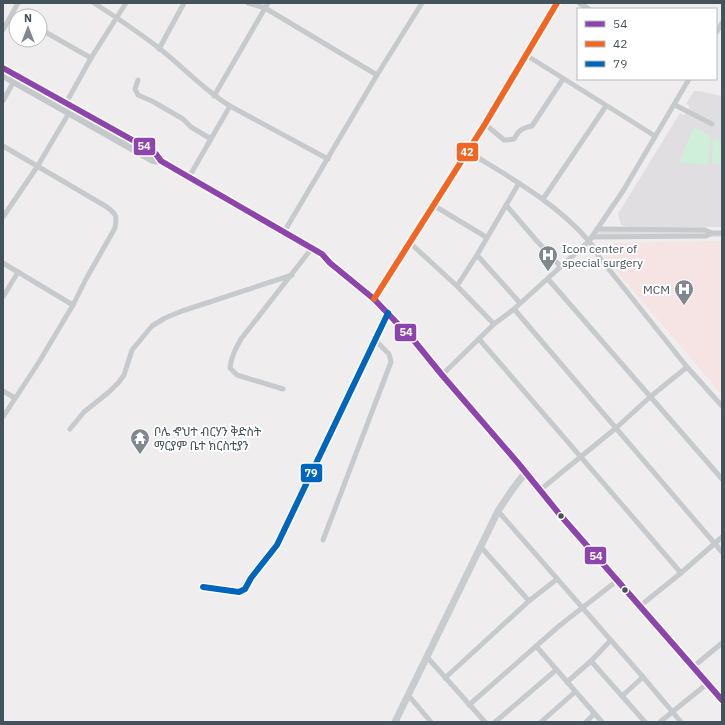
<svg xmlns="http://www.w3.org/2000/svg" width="725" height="725" font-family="'IBM Plex Sans','Noto Sans Ethiopic',sans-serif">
  <rect width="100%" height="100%" fill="#efedee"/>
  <!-- education -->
  <g fill="#e0dee0">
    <polygon points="694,91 699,91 722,96 722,227 629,227 621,225 618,214 680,113 683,115 687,113 689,108 689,105 686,104"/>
    <polygon points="597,229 722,231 722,237 592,237"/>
  </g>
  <!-- medical -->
  <polygon fill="#f6e3e3" points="722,241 722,395 601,252 607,243"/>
  <!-- green -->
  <g fill="#d0efda">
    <polygon points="694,127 711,137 708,165 679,162"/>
    <polygon points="713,138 721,141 721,164 712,164"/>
  </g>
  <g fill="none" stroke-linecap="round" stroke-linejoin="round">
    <!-- street -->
    <g stroke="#c7cacd" stroke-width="5">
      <path d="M94 3C116 17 138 32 159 48 183 67 204 90 230 106L328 159"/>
      <polyline points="248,3 265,8 377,75"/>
      <polyline points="579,3 589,9"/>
      <polyline points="40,29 91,58"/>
      <polyline points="3,30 18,3"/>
      <polyline points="716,33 722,23"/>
      <polyline points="159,49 184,3"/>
      <polyline points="526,55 655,136"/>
      <polyline points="138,80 135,89 138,95 152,101 183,119 191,127 211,139"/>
      <polyline points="214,96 268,3"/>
      <polyline points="3,101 14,81"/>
      <polyline points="66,103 91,58 126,3"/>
      <polyline points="675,105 712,124"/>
      <path d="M485 124 504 140H507L514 139C519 130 522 128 532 126L563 79"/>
      <path d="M3 146 107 207C117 215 117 216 115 228L86 279 73 305 39 362 3 417"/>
      <path d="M467 151C509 177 555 202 588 240 593 245 596 252 600 258L687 367 722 406"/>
      <polyline points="189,177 230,106"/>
      <polyline points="543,199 606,106"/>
      <polyline points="433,205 486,237"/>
      <polyline points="506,205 536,240 561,267"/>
      <polyline points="3,217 37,167 69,113"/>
      <polyline points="597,229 705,230 711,233"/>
      <polyline points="284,232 377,75 422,3"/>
      <polyline points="592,237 706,236 711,233 722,233"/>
      <polyline points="409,242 457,286 494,324"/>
      <polyline points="477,255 520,303"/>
      <polyline points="3,263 73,305"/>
      <polyline points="548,279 722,479"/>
      <polyline points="457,286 477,255 519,183"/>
      <polyline points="3,297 18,272"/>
      <polyline points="374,299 485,124 557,3"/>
      <polyline points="514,309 722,552"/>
      <polyline points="479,339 681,573"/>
      <polyline points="442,375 494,324 514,309 589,241 623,191 689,79"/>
      <path d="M283 389 237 375 230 368C231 357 236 348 241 339L312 248"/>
      <polyline points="3,391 15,398"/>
      <polyline points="70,429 84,412 109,392 119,382 124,375 132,350 152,326 165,318 182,311 292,275"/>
      <polyline points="540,490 616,428 650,397 687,367"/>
      <polyline points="498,511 643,677 681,722"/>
      <polyline points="323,540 391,362 389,354 375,340"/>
      <polyline points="481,547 529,601"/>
      <polyline points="203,587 239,592 245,589 251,578 277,545 388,313"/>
      <polyline points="640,606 681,573 722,537"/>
      <polyline points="536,646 602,722"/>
      <polyline points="427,657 485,722"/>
      <polyline points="591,661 645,722"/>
      <polyline points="693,667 722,643"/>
      <polyline points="445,678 529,601 557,579"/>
      <polyline points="567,682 591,661 611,640"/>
      <polyline points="409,696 431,722"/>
      <polyline points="622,696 643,677"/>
      <polyline points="469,705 559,626 618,580"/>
      <polyline points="495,722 556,670"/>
      <polyline points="541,722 575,692"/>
      <polyline points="586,722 594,714"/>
      <polyline points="660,722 708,683"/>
    </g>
    <!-- secondary -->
    <polyline stroke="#c9cccf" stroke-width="7" points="395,722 498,511 512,490 525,473"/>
    <!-- primary -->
    <g stroke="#c4c8cb" stroke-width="8">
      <polyline points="3,68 145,147 156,154 161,161 322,254 330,263 374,299 416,343 442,375 518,463 561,516 722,700"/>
      <polyline points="3,75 153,160 161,161"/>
    </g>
    <!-- bus-1 casing -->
    <g stroke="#fff" stroke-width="9">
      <polyline id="bus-1" points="3,68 145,147 156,154 161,161 322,254 330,263 374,299 416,343 442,375 518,463 561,516 722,700"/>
    </g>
    <!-- bus-2 casing -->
    <g stroke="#fff" stroke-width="9">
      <polyline id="bus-2" points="374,299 485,124 557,3"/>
    </g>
    <!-- bus-3 casing -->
    <g stroke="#fff" stroke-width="9">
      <polyline id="bus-3" points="203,587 239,592 245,589 251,578 277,545 388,313"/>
    </g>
    <!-- bus-1 -->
    <use href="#bus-1" stroke="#8e44ad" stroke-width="6"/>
    <!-- bus-2 -->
    <use href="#bus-2" stroke="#f26522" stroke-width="6"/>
    <!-- bus-3 -->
    <use href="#bus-3" stroke="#0065bd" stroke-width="6"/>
  </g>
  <!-- icons -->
  <defs>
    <g id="hospital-pin" transform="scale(1)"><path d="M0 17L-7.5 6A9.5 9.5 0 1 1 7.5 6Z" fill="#80888e" stroke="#fff"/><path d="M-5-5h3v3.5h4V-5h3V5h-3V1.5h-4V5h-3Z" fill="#fff"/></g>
    <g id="temple-pin" transform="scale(1)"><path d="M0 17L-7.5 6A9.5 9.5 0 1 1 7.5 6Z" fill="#80888e" stroke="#fff"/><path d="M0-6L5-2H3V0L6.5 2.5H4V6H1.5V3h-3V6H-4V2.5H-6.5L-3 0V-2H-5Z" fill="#fff"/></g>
  </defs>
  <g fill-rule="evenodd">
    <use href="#hospital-pin" x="548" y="255"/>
    <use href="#hospital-pin" x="684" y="289"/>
    <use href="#temple-pin" x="140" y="438"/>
  </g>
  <!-- markers -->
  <g fill="#44525b" stroke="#fff" stroke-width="1.5">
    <circle cx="561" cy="516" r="3.5"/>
    <circle cx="625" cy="590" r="3.5"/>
  </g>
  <g text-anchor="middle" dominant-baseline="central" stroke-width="4" stroke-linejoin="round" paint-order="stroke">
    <!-- poi labels -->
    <g font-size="12" fill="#44525b" stroke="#fff" text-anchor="start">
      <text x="562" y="248">Icon center of<tspan x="562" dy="14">special surgery</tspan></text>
      <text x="670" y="289" text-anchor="end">MCM</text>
      <text x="154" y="431">ቦሌ ኆህተ ብርሃን ቅድስት<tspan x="154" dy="14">ማርያም ቤተ ክርስቲያን</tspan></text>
    </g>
  </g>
  <g stroke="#fff" stroke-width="1.5">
    <rect x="133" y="137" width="23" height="19" rx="4" fill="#8e44ad"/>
    <rect x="456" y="142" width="23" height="20" rx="4" fill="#f26522"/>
    <rect x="394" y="323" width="23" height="19" rx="4" fill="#8e44ad"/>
    <rect x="300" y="463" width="23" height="20" rx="4" fill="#0065bd"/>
    <rect x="584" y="546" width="23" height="19" rx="4" fill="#8e44ad"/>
  </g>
  <g font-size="11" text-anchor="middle" font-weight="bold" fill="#fff">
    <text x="144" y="150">54</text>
    <text x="467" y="156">42</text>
    <text x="406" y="336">54</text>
    <text x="311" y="477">79</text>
    <text x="596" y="560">54</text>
  </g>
  <!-- border -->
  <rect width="725" height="725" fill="none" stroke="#44525b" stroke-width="8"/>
  <!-- legend -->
  <rect x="577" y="8" width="140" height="72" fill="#ffffff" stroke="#b4babd"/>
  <rect x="585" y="21" width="20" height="6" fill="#8e44ad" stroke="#b4babd"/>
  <text x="613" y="28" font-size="12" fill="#44525b">54</text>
  <rect x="585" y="41" width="20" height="6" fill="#f26522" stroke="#b4babd"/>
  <text x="613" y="48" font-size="12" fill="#44525b">42</text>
  <rect x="585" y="61" width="20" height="6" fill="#0065bd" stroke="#b4babd"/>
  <text x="613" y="68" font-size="12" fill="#44525b">79</text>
  <!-- north arrow -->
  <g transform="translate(28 28)"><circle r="19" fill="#ffffff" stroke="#b4babd"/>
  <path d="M0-3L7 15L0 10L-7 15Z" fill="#80888e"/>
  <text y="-6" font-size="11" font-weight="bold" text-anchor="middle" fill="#44525b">N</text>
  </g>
</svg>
